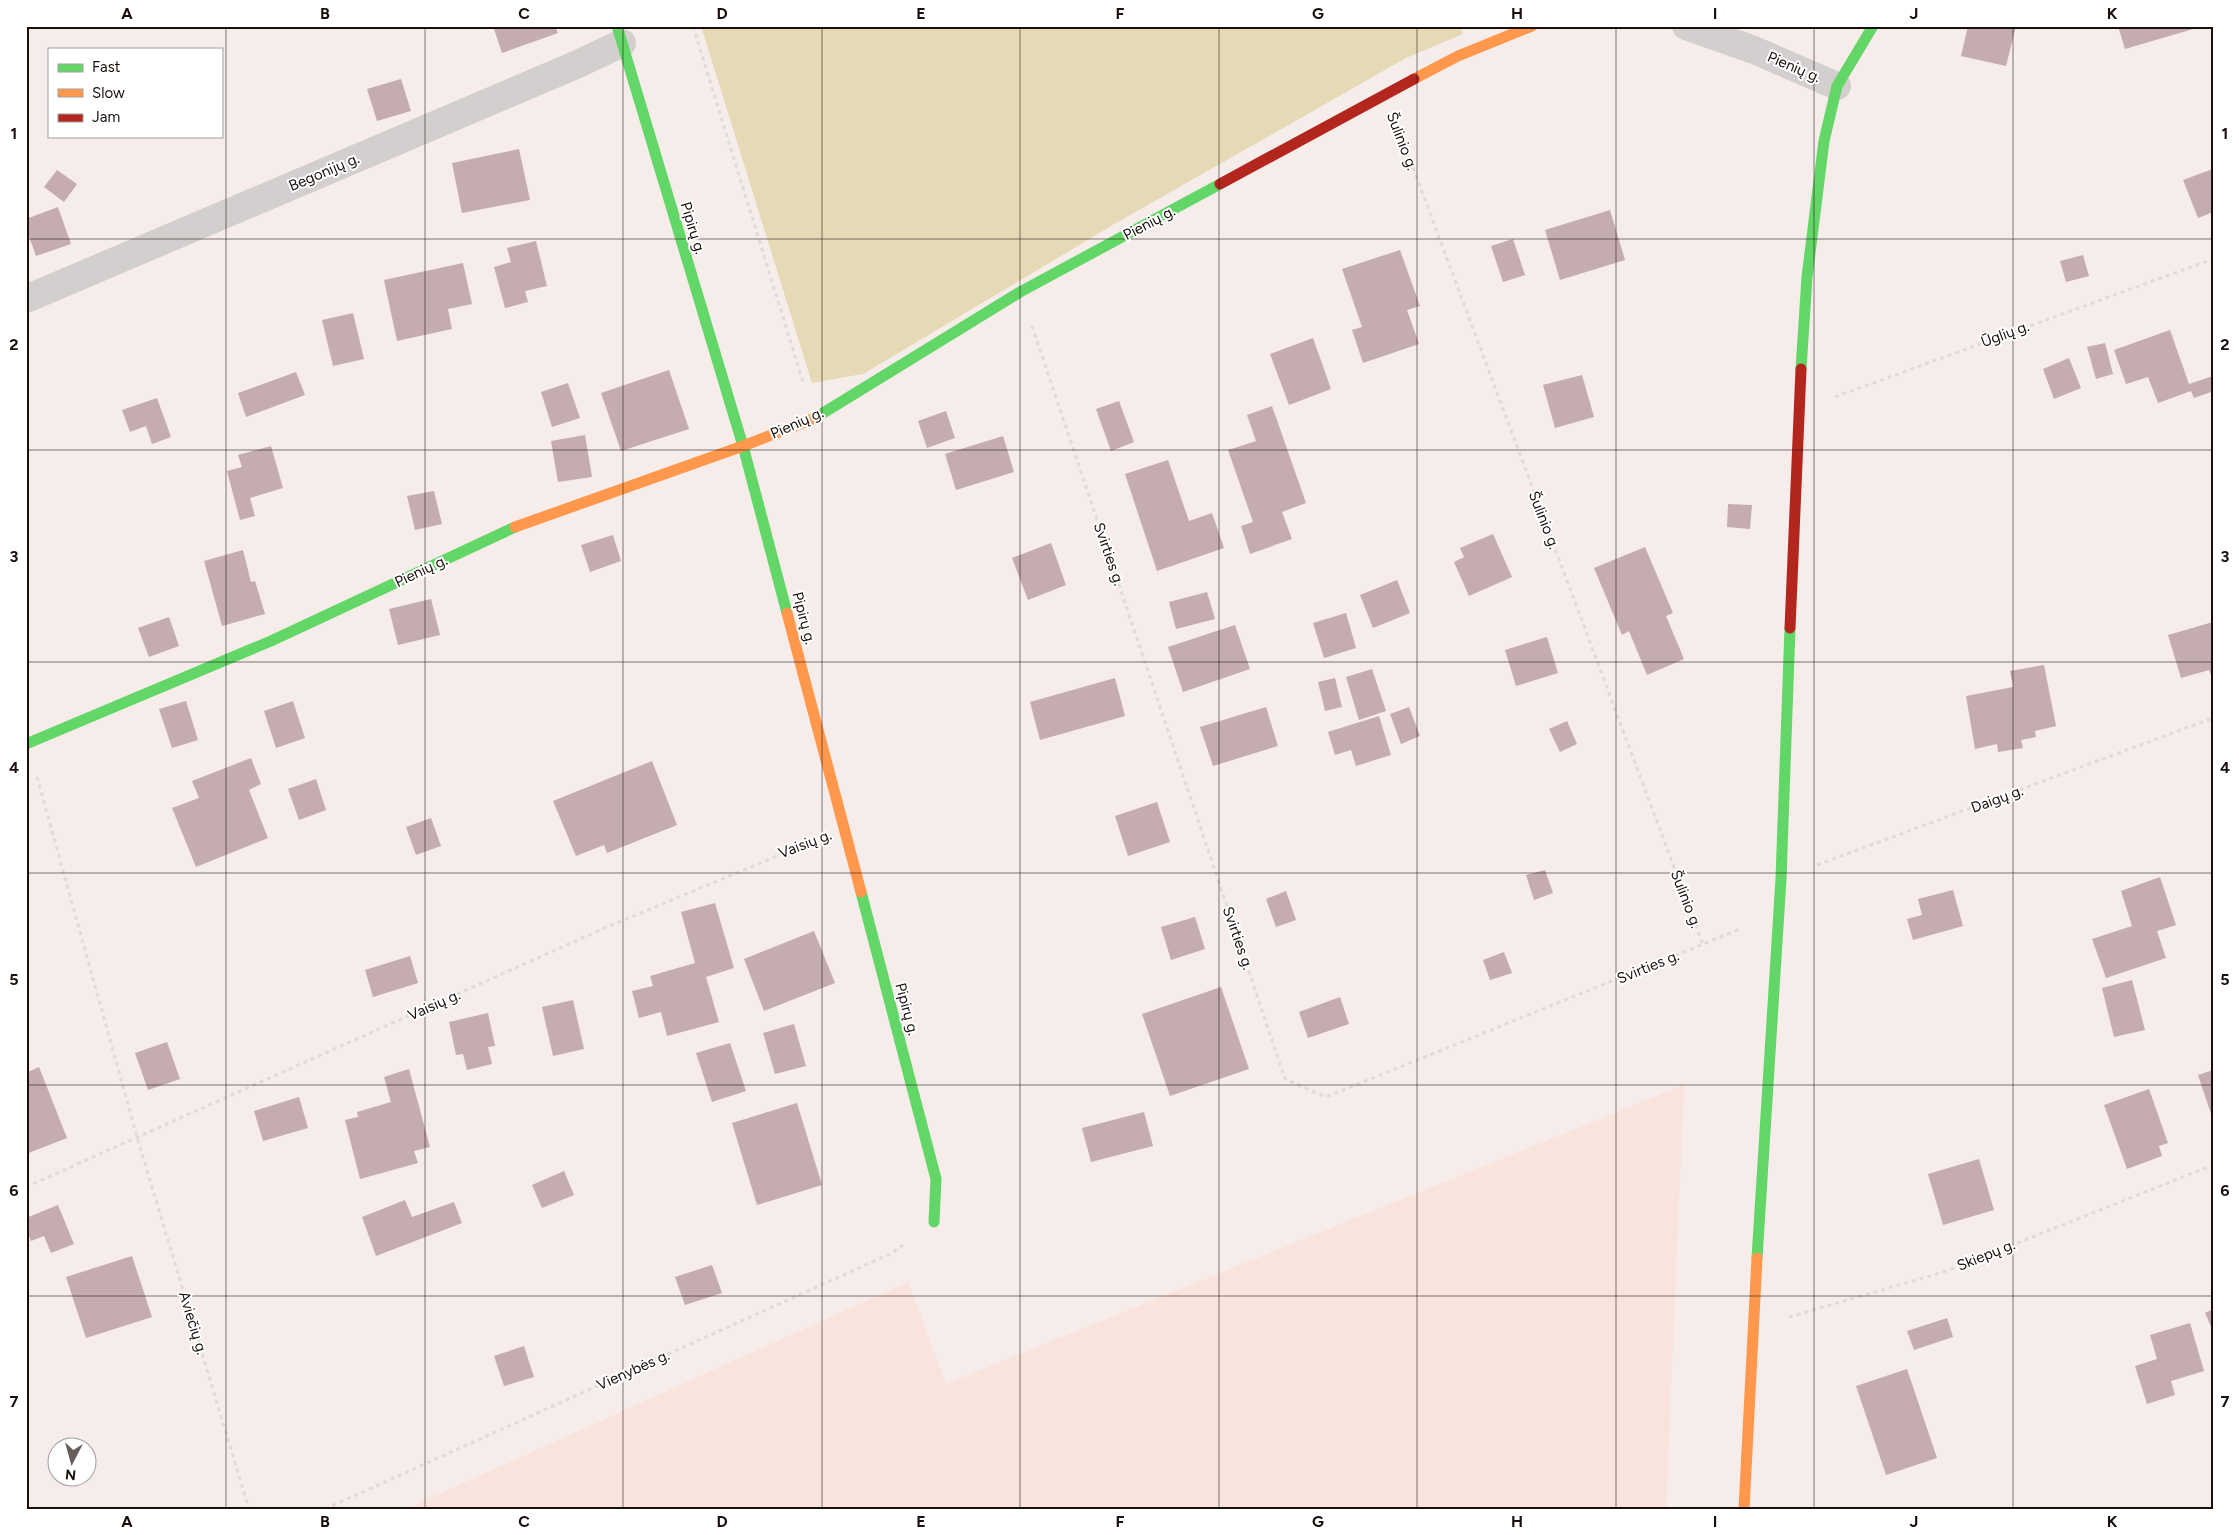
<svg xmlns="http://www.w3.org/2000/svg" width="2239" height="1535" font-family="Figtree,sans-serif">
  <rect width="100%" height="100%" fill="#f6ece9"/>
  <!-- built -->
  <polygon fill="#f9e3dd" points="1684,1085 1666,1509 406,1509 908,1282 946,1384"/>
  <!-- green -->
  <polygon fill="#e6d9b5" points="701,26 1460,26 1463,34 1406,58 1116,223 863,374 812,383"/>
  <!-- building -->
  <g fill="#c4acb0">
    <polygon points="493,26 555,26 558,33 502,53"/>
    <polygon points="1968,26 2016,26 2006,66 1961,56"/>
    <polygon points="2118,26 2200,26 2200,27 2125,49"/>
    <polygon points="401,79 411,111 377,121 367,89"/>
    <polygon points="519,149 530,200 462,213 452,163"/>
    <polygon points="2213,169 2213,212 2198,218 2183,180"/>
    <polygon points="57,170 77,184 64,202 44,187"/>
    <polygon points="58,207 71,244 36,256 26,228 26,219"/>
    <polygon points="1610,210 1625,260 1560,280 1545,230"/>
    <polygon points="1513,239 1525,275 1503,282 1491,246"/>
    <polygon points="536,241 547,286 525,291 528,302 505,308 494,267 511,262 507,248"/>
    <polygon points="1400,250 1420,306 1407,310 1419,344 1363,363 1352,330 1362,327 1342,269"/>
    <polygon points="2083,255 2089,276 2066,282 2060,261"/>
    <polygon points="463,263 472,304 448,309 452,329 397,341 384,280"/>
    <polygon points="353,313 364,359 333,366 322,320"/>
    <polygon points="2170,330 2189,384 2213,376 2213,396 2211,392 2194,398 2191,391 2158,403 2148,377 2126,384 2114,350"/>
    <polygon points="1313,338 1331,389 1289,405 1270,354"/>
    <polygon points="2105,343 2113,374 2096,379 2087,347"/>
    <polygon points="2069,358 2081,388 2054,399 2043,369"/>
    <polygon points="669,370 689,429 621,451 601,393"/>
    <polygon points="296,372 305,395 246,417 238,393"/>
    <polygon points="1582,375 1594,417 1555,428 1543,385"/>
    <polygon points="568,383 580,418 552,427 541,392"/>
    <polygon points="157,398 171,437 152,444 146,426 130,432 122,410"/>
    <polygon points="1119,401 1134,442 1111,451 1096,409"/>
    <polygon points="1272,406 1306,503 1282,512 1292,539 1250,554 1241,526 1253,522 1228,450 1256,441 1247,415"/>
    <polygon points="946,411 955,438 927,448 918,421"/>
    <polygon points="585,435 592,477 558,482 551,441"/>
    <polygon points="1003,436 1014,472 956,490 945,454"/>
    <polygon points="271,446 283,488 250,498 255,516 240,520 227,471 242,467 238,455"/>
    <polygon points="1168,460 1189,521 1212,513 1224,548 1157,571 1125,474"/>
    <polygon points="434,491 442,524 415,530 407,496"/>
    <polygon points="1728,504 1752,505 1750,529 1727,527"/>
    <polygon points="1493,534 1512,577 1469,596 1454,562 1464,557 1460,548"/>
    <polygon points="613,535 621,561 590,572 581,545"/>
    <polygon points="1051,543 1066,585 1028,600 1012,558"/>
    <polygon points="1645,547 1673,613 1666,616 1684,659 1647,675 1629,631 1622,635 1594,568"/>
    <polygon points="243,550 251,582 255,581 265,614 222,626 204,561"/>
    <polygon points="1397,580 1410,613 1373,628 1360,595"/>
    <polygon points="1207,592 1215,619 1176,629 1169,602"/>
    <polygon points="431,599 440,635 398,645 389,609"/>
    <polygon points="1346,613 1356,648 1324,658 1313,623"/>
    <polygon points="169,617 179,646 149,657 138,628"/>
    <polygon points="2213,622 2213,680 2209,670 2181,678 2168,635"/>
    <polygon points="1235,625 1250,669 1183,692 1168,647"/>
    <polygon points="1547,637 1558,673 1516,686 1505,650"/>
    <polygon points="2044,665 2056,726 2035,731 2036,737 2021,740 2023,748 1998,752 1997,744 1975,749 1966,696 2013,687 2010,671"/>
    <polygon points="1372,669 1386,711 1359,720 1346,677"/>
    <polygon points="1115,678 1125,716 1040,740 1030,702"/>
    <polygon points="1335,678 1342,707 1325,711 1318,682"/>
    <polygon points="186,701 198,740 172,748 159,709"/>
    <polygon points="293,701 305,738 276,748 264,711"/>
    <polygon points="1266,707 1278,746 1213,766 1200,727"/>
    <polygon points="1409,707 1420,736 1401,744 1390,714"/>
    <polygon points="1379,716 1391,755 1356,766 1351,750 1335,755 1328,732"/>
    <polygon points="1567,721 1577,744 1560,752 1549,729"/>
    <polygon points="251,758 261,784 249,790 268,838 196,867 172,808 199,798 192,781"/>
    <polygon points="652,761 677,825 607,853 604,845 576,856 553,801"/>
    <polygon points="316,779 326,810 299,820 288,789"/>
    <polygon points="1157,802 1170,842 1128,856 1115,816"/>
    <polygon points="431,818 441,846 416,855 406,827"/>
    <polygon points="1545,870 1553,893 1534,900 1526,875"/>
    <polygon points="2160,877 2176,925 2157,931 2166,958 2106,978 2092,939 2132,926 2121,891"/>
    <polygon points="1953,890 1963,926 1913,940 1907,919 1922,915 1918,899"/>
    <polygon points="1286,891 1296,920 1276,927 1266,899"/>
    <polygon points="715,903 734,968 706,977 719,1022 667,1036 661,1012 639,1018 632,991 653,986 650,976 695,963 681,912"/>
    <polygon points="1195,917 1205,949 1171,960 1161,927"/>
    <polygon points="814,931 835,983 764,1011 744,959"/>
    <polygon points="1504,952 1512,973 1490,980 1483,960"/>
    <polygon points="410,956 418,983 373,997 365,970"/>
    <polygon points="2132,980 2145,1030 2114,1037 2102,988"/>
    <polygon points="1221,987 1249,1069 1170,1096 1142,1014"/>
    <polygon points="1340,997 1349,1024 1308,1038 1299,1012"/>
    <polygon points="573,1000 584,1049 553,1056 542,1007"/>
    <polygon points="488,1013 495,1046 488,1047 492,1064 467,1070 463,1054 456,1055 449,1022"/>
    <polygon points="794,1024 806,1066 775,1074 763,1033"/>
    <polygon points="167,1042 180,1079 148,1090 135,1053"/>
    <polygon points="730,1043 746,1091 712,1102 696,1053"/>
    <polygon points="39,1067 67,1138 26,1154 26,1073"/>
    <polygon points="409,1069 430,1147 414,1151 418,1163 360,1179 345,1120 358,1117 357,1112 391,1102 384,1077"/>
    <polygon points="2213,1070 2213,1117 2212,1117 2198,1075"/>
    <polygon points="2149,1089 2168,1143 2159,1146 2162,1156 2127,1169 2104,1105"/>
    <polygon points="299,1097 308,1128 263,1141 254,1111"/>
    <polygon points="797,1103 822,1185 757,1205 732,1123"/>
    <polygon points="1144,1112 1153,1146 1091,1162 1082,1128"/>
    <polygon points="1979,1159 1994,1210 1943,1225 1928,1174"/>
    <polygon points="564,1171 574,1195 542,1208 532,1185"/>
    <polygon points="405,1200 412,1217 454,1202 462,1223 376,1256 362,1217"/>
    <polygon points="58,1205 74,1244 51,1253 44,1236 31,1241 26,1229 26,1218"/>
    <polygon points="132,1256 152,1317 86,1338 66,1277"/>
    <polygon points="712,1265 722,1293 685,1305 675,1277"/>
    <polygon points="2213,1309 2213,1331 2205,1313"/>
    <polygon points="1947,1318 1953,1337 1914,1350 1907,1331"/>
    <polygon points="2190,1323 2204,1371 2171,1381 2175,1395 2147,1404 2135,1366 2157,1359 2150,1335"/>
    <polygon points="524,1346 534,1377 504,1386 494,1356"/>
    <polygon points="1907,1369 1937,1458 1886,1475 1856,1386"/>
  </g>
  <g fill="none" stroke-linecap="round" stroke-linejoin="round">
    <!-- path -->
    <g stroke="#dedbda" stroke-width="3" stroke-dasharray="4 4" stroke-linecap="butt">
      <polyline points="693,26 803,382"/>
      <polyline points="1399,130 1703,945"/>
      <polyline points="1032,326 1285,1079 1326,1097 1740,929"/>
      <polyline points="1835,397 2213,259"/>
      <polyline points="37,777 137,1137 249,1509"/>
      <polyline points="1817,865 2213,718"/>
      <polyline points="26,1187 607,927 811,842"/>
      <polyline points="1789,1317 1947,1271 2213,1165"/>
      <polyline points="325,1509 892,1253 906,1243"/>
    </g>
    <!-- street -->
    <g stroke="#d2cfce" stroke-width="28">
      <polyline points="1686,26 1754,50 1837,86"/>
      <polyline points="26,299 578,64 622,43"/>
    </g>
    <!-- fast -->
    <g stroke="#63d668" stroke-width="11">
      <polyline points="617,26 743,446 787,613"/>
      <polyline points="1801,369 1807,277 1824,141 1837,86 1873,26"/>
      <polyline points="815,418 1020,292 1220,184"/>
      <polyline points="26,744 271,641 515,527"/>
      <polyline points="861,892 936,1179 934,1222"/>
      <polyline points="1757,1258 1781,879 1790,628"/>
    </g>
    <!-- slow -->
    <g stroke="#ff974d" stroke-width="11">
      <polyline points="1414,79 1458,56 1532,26"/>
      <polyline points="515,527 743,446 815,418"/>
      <polyline points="787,613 861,892"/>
      <polyline points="1744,1509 1757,1258"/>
    </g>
    <!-- jam -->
    <g stroke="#b3261e" stroke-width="11">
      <polyline points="1220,184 1414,79"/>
      <polyline points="1790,628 1801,369"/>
    </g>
  </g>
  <!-- grid -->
  <path fill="none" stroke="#190f0c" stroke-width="1" stroke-opacity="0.55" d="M226 26V1509M425 26V1509M623 26V1509M822 26V1509M1020 26V1509M1219 26V1509M1417 26V1509M1616 26V1509M1814 26V1509M2013 26V1509M26 239H2213M26 450H2213M26 662H2213M26 873H2213M26 1085H2213M26 1296H2213"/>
  <g text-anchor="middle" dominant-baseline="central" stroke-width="4" stroke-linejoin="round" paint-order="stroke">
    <!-- street labels -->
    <g font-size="15" fill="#190f0c" stroke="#fff">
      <text transform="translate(1794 67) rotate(23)">Pienių g.</text>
      <text transform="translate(1402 141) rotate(69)">Šulinio g.</text>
      <text transform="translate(324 172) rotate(-23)">Begonijų g.</text>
      <text transform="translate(1149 223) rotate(-28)">Pienių g.</text>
      <text transform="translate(693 228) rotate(73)">Pipirų g.</text>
      <text transform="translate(2005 334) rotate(-20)">Ūglių g.</text>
      <text transform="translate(797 423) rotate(-24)">Pienių g.</text>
      <text transform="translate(1544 520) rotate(69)">Šulinio g.</text>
      <text transform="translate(1109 554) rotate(71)">Svirties g.</text>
      <text transform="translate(421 571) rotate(-25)">Pienių g.</text>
      <text transform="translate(804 618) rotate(75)">Pipirų g.</text>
      <text transform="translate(1997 799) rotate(-20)">Daigų g.</text>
      <text transform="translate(805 844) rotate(-21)">Vaisių g.</text>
      <text transform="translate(1686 899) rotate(69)">Šulinio g.</text>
      <text transform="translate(1238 938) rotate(71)">Svirties g.</text>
      <text transform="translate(1648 967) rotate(-22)">Svirties g.</text>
      <text transform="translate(434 1005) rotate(-24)">Vaisių g.</text>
      <text transform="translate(907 1009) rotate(75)">Pipirų g.</text>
      <text transform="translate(1986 1255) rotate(-22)">Skiepų g.</text>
      <text transform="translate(193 1323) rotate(73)">Aviečių g.</text>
      <text transform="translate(633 1370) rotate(-24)">Vienybės g.</text>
    </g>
  </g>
  <!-- border -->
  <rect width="2239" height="1535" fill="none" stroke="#ffffff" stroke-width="55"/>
  <!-- legend -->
  <rect x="48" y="48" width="175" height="90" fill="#ffffff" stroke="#a39f9e"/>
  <rect x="58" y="64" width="25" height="8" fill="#63d668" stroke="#a39f9e"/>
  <text x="92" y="72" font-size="15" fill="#190f0c">Fast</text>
  <rect x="58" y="89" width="25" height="8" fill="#ff974d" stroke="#a39f9e"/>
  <text x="92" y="98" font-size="15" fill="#190f0c">Slow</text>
  <rect x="58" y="114" width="25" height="8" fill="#b3261e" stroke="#a39f9e"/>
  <text x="92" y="122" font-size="15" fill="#190f0c">Jam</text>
  <!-- north arrow -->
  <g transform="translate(72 1462) rotate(186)"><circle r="24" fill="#ffffff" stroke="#a39f9e"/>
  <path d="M0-4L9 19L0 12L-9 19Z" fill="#665c59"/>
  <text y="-8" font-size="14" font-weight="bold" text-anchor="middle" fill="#190f0c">N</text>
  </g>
  <rect x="28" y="28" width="2184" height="1480" fill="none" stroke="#190f0c" stroke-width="2"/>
  <g font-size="16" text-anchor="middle" font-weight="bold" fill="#190f0c">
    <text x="127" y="19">A</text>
    <text x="325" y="19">B</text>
    <text x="524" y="19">C</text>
    <text x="722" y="19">D</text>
    <text x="921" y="19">E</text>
    <text x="1120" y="19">F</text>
    <text x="1318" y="19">G</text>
    <text x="1517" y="19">H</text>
    <text x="1715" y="19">I</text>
    <text x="1914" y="19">J</text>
    <text x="2112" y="19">K</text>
    <text x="14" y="139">1</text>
    <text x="2225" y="139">1</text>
    <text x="14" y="350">2</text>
    <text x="2225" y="350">2</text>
    <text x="14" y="562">3</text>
    <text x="2225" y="562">3</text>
    <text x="14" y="773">4</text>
    <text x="2225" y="773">4</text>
    <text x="14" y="985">5</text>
    <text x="2225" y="985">5</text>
    <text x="14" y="1196">6</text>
    <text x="2225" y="1196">6</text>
    <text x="14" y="1407">7</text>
    <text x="2225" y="1407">7</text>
    <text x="127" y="1527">A</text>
    <text x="325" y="1527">B</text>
    <text x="524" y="1527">C</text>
    <text x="722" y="1527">D</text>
    <text x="921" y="1527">E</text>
    <text x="1120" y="1527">F</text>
    <text x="1318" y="1527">G</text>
    <text x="1517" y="1527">H</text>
    <text x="1715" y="1527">I</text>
    <text x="1914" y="1527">J</text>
    <text x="2112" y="1527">K</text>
  </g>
</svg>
